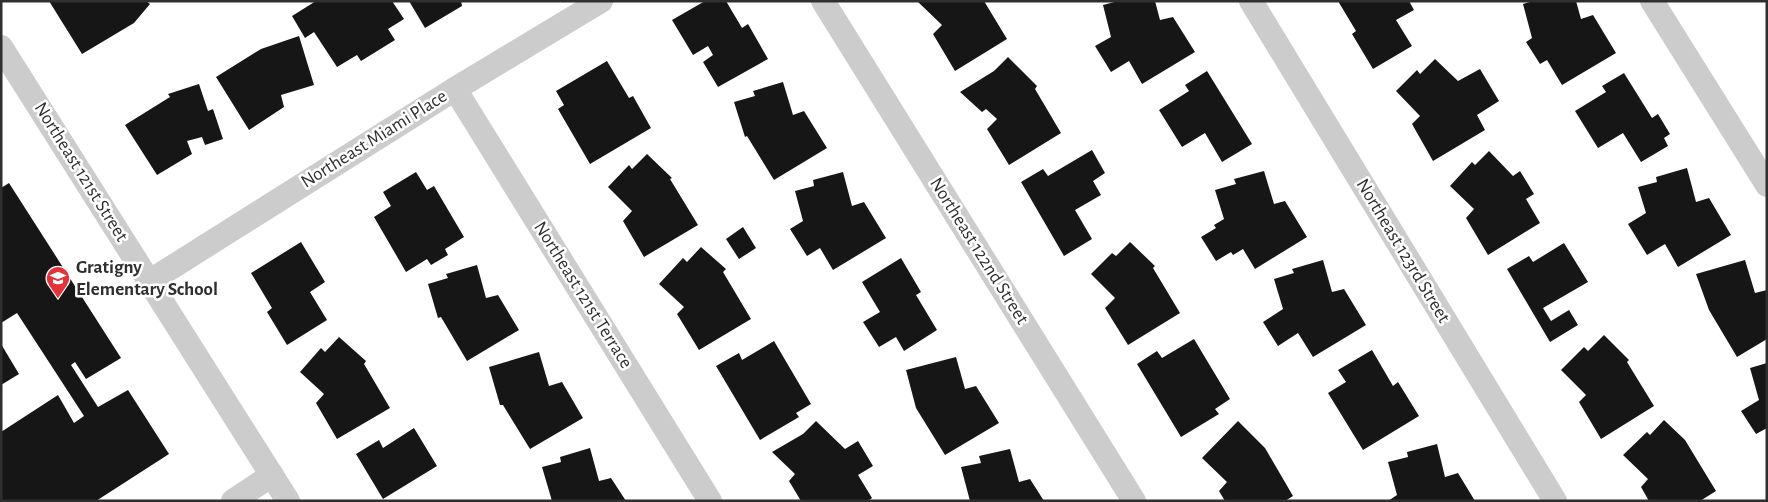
<svg xmlns="http://www.w3.org/2000/svg" width="1768" height="502" font-family="'Alegreya Sans',sans-serif">
  <rect width="100%" height="100%" fill="#fff"/>
  <!-- building -->
  <g fill="#161616">
    <polygon points="49,1 146,1 150,4 134,23 82,54"/>
    <polygon points="316,1 392,1 404,19 388,29 395,40 361,61 357,55 337,67 314,32 305,38 292,16"/>
    <polygon points="409,1 461,1 462,6 425,28"/>
    <polygon points="705,1 726,1 742,28 748,24 768,59 718,87 703,62 713,55 708,46 693,55 672,20"/>
    <polygon points="917,1 984,1 1007,39 955,71 933,34 942,25"/>
    <polygon points="1118,1 1155,1 1160,20 1173,17 1195,52 1142,84 1129,61 1111,72 1095,46 1111,37 1103,5"/>
    <polygon points="1338,1 1409,1 1414,10 1396,20 1412,46 1373,69 1352,34 1356,31"/>
    <polygon points="1533,1 1576,1 1581,19 1593,15 1616,53 1562,85 1547,60 1540,64 1526,42 1532,38 1523,4"/>
    <polygon points="299,36 314,85 281,95 284,107 249,130 216,77 261,49"/>
    <polygon points="1008,57 1037,86 1035,89 1061,133 1009,165 987,129 997,119 986,109 982,112 960,92 994,71"/>
    <polygon points="1435,59 1458,81 1480,69 1499,101 1477,115 1485,130 1433,161 1412,124 1420,116 1396,91 1417,70 1420,74"/>
    <polygon points="607,61 629,98 633,96 651,128 590,164 558,109 564,105 556,91"/>
    <polygon points="1207,71 1252,144 1222,162 1205,133 1182,147 1159,110 1189,91 1185,85"/>
    <polygon points="1624,73 1652,118 1658,114 1670,134 1664,138 1668,146 1641,162 1623,133 1598,148 1575,111 1606,92 1602,86"/>
    <polygon points="783,82 793,115 804,111 827,148 774,180 747,136 745,137 734,102 755,96 753,91"/>
    <polygon points="199,84 208,111 213,109 223,139 205,145 202,137 187,141 192,154 157,175 125,125 170,97 168,94"/>
    <polygon points="1092,150 1105,173 1093,181 1101,195 1075,210 1092,239 1064,256 1021,182 1043,169 1048,176"/>
    <polygon points="1489,151 1513,176 1520,171 1534,194 1526,199 1540,223 1488,255 1466,218 1474,209 1450,186 1472,162 1475,165"/>
    <polygon points="647,154 672,178 670,179 698,225 644,257 623,221 632,211 608,187 629,165 632,169"/>
    <polygon points="1687,168 1696,202 1709,198 1731,235 1678,267 1665,244 1647,255 1628,224 1646,213 1638,187 1657,182 1656,177"/>
    <polygon points="1264,171 1274,204 1285,201 1307,237 1255,269 1243,249 1233,255 1231,252 1216,261 1201,237 1216,228 1214,225 1224,219 1215,190 1236,184 1234,179"/>
    <polygon points="416,172 427,190 434,186 464,237 445,249 448,255 431,265 427,259 406,272 374,217 391,206 383,192"/>
    <polygon points="843,172 852,206 864,202 886,238 833,270 820,248 807,256 790,229 803,221 795,191 814,186 813,180"/>
    <polygon points="9,183 121,358 86,379 75,362 71,365 98,407 128,390 169,454 96,501 1,501 1,432 58,395 74,423 84,416 17,313 1,323 1,188"/>
    <polygon points="743,227 756,248 739,259 726,239"/>
    <polygon points="301,242 325,282 310,292 327,320 287,345 267,312 272,308 251,273"/>
    <polygon points="1130,242 1155,266 1153,268 1180,313 1128,345 1105,308 1115,298 1091,274 1112,253 1116,256"/>
    <polygon points="1564,243 1588,282 1543,308 1551,321 1569,310 1578,325 1550,342 1507,269 1529,256 1533,262"/>
    <polygon points="701,247 726,269 723,272 751,319 699,350 677,314 684,307 659,284 683,258 687,262"/>
    <polygon points="901,258 921,292 916,295 937,330 904,351 896,337 879,347 863,322 880,312 862,282"/>
    <polygon points="1323,260 1332,292 1344,289 1366,325 1313,357 1298,333 1278,346 1263,322 1283,309 1274,279 1294,273 1292,269"/>
    <polygon points="1745,260 1755,293 1767,290 1767,339 1737,357 1709,310 1696,274"/>
    <polygon points="477,265 486,298 498,295 519,330 467,361 441,317 438,318 428,284 448,278 446,274"/>
    <polygon points="1604,335 1629,360 1627,362 1654,406 1601,439 1579,402 1586,395 1561,370 1584,347 1588,351"/>
    <polygon points="339,337 366,361 364,364 390,408 337,439 316,403 324,394 300,372 321,348 325,352"/>
    <polygon points="1194,339 1230,399 1215,409 1219,414 1181,437 1137,364 1157,351 1162,358"/>
    <polygon points="774,341 811,404 796,413 799,417 760,440 716,366 739,353 742,360"/>
    <polygon points="1,344 19,374 1,385"/>
    <polygon points="1372,350 1393,386 1398,382 1419,416 1363,450 1328,393 1346,382 1338,370"/>
    <polygon points="539,352 549,386 562,382 583,418 530,449 503,405 500,405 489,367"/>
    <polygon points="956,357 965,389 976,386 999,423 945,455 916,408 906,370"/>
    <polygon points="1767,363 1767,428 1756,434 1741,411 1759,400 1750,368"/>
    <polygon points="1664,420 1685,440 1716,491 1700,501 1649,501 1641,487 1648,479 1623,455 1647,432 1650,435"/>
    <polygon points="816,421 845,449 858,441 873,466 858,475 872,498 868,501 801,501 789,481 795,474 772,452 803,434"/>
    <polygon points="1238,421 1265,448 1293,496 1285,501 1225,501 1219,491 1227,482 1202,458"/>
    <polygon points="414,428 437,466 383,499 356,454 379,440 383,448"/>
    <polygon points="1437,444 1445,477 1458,473 1475,501 1388,501 1397,495 1388,462 1408,457 1407,452"/>
    <polygon points="590,448 599,481 611,478 626,501 552,501 542,467 561,462 560,457"/>
    <polygon points="1010,449 1019,482 1030,479 1044,501 970,501 961,467 981,463 979,456"/>
  </g>
  <g fill="none" stroke-linecap="round" stroke-linejoin="round">
    <!-- street -->
    <g stroke="#ccc" stroke-width="24">
      <polyline points="823,1 1134,501"/>
      <polyline points="1251,1 1555,501"/>
      <polyline points="1652,1 1767,185"/>
      <polyline points="1,47 288,501"/>
      <polyline points="455,89 710,501"/>
      <polyline points="150,281 455,89 601,1"/>
      <polyline points="233,501 272,475"/>
    </g>
  </g>
  <!-- icons -->
  <defs>
    <g id="school-pin" transform="scale(1.25)"><path d="M0 17L-7.5 6A9.5 9.5 0 1 1 7.5 6Z" fill="#e4323c" stroke="#fff"/><path d="M0-5L7-2L0 1L-7-2ZM-4 1L0 2.5L4 1V4Q0 6-4 4Z" fill="#fff"/></g>
  </defs>
  <g fill-rule="evenodd">
    <use href="#school-pin" x="58" y="278"/>
  </g>
  <g text-anchor="middle" dominant-baseline="central" stroke-width="5" stroke-linejoin="round" paint-order="stroke">
    <!-- street labels -->
    <g font-size="19" fill="#2f2f2f" stroke="#fff">
      <text transform="translate(374 139) rotate(-32)">Northeast Miami Place</text>
      <text transform="translate(81 172) rotate(58)">Northeast 121st Street</text>
      <text transform="translate(979 251) rotate(58)">Northeast 122nd Street</text>
      <text transform="translate(1403 251) rotate(59)">Northeast 123rd Street</text>
      <text transform="translate(583 295) rotate(58)">Northeast 121st Terrace</text>
    </g>
    <!-- poi labels -->
    <g font-size="19" font-weight="bold" fill="#2f2f2f" stroke="#fff" text-anchor="start">
      <text x="76" y="267">Gratigny<tspan x="76" dy="22">Elementary School</tspan></text>
    </g>
  </g>
  <!-- border -->
  <rect width="1768" height="502" fill="none" stroke="#2f2f2f" stroke-width="5"/>
</svg>
